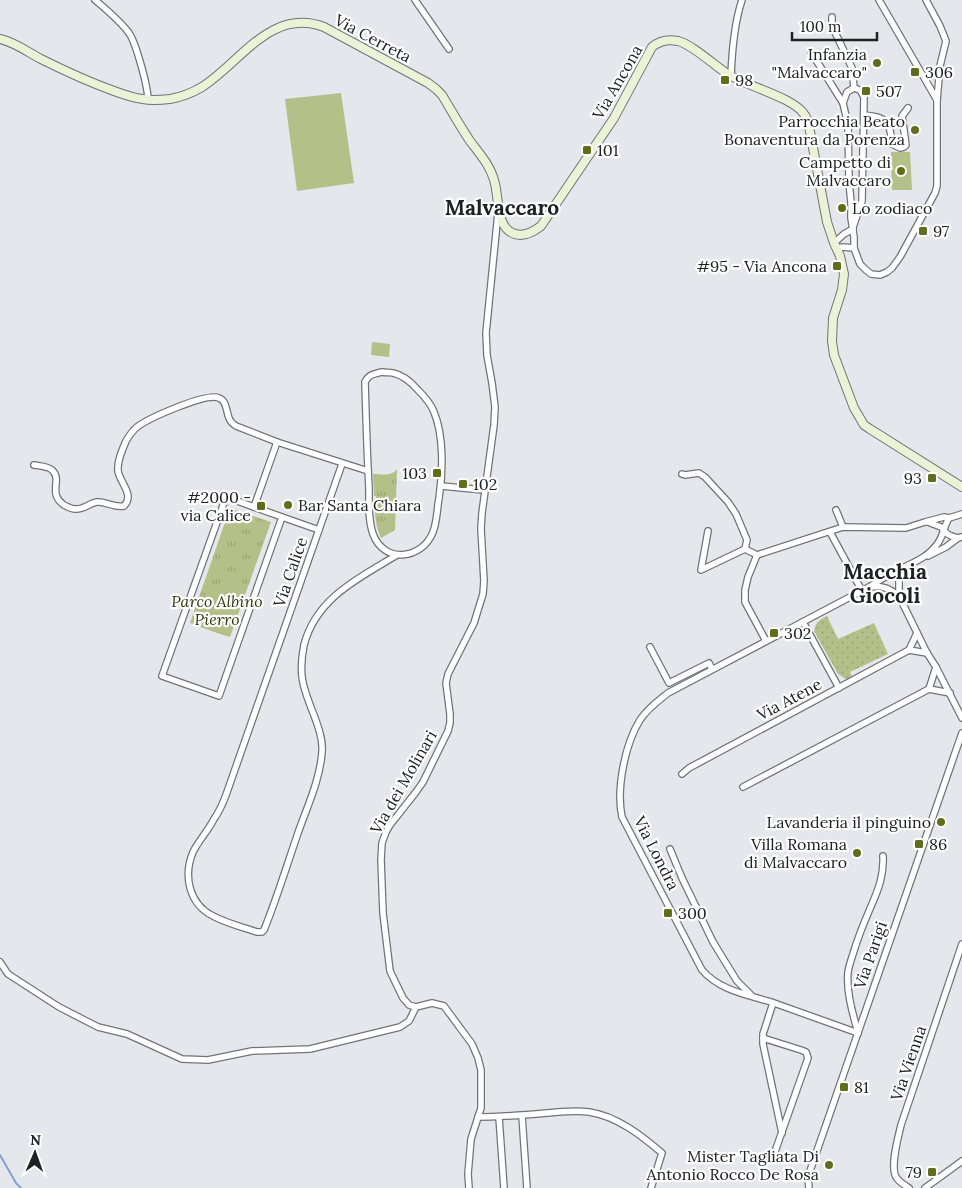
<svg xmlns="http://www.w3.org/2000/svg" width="962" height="1188" font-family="Lora,serif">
  <defs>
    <pattern id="grass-dots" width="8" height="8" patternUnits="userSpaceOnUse" patternTransform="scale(1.25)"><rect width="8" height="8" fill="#b4c088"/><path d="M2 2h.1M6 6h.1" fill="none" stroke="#9aa575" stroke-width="1.8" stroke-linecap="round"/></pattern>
    <pattern id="park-tufts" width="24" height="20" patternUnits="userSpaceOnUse" patternTransform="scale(1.25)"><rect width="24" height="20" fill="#b4c088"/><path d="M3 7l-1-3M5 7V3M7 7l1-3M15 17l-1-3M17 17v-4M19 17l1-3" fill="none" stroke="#9aa575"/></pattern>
  </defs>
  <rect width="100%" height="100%" fill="#e4e7eb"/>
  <!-- grass -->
  <path fill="url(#grass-dots)" d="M827 616 838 639 874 623 888 654 850 672 852 676 846 679 838 674 814 631C816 622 819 620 827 616Z"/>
  <!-- park -->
  <g fill="url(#park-tufts)">
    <path d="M397 469 395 530 381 538C375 525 375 513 374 499H376V496H374L373 474C383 474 391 477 397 469Z"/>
    <polygon points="230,508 271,522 230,637 190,623"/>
  </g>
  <!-- garden -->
  <g fill="#b4c088">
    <polygon points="341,93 354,183 297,191 285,99"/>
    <polygon points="891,152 910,152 912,190 892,190"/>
    <polygon points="372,342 390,344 389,357 371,355"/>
    <polygon points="201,608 232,619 226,636 195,625"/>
  </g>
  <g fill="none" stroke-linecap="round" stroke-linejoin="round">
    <!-- stream -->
    <polyline stroke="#83a1d1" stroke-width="2" points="0,1155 16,1183 21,1188"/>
    <!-- street casing -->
    <g stroke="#717477" stroke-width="8">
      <g id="street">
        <path d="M95 0C107 10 120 21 129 33 136 43 148 87 148 100"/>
        <polyline points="415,0 449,49"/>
        <polyline points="879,0 937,100"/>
        <polyline points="832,17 832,26 852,68 854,88"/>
        <polyline points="811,52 843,103"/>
        <path d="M731 76C732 50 734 24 742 0"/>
        <polyline points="854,88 847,92 843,103 848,125 849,181 851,203 851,218 854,237 854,248 860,264 866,270 871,274 880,275 887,272 892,268 900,257 935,193 937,186 937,101 940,66 946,41 940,26 926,0"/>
        <path d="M864 115C872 116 887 117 889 127 891 132 891 138 892 144L900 148 904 147 906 145 902 116 908 108"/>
        <polyline points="853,227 862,201 864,97 860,90 854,88"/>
        <polyline points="834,243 844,234 853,229"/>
        <polyline points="837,248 843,247 854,248"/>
        <path d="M382 372C386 373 390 372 393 373 403 375 412 383 418 390 424 396 431 404 434 412 444 436 443 472 439 498 437 509 437 522 433 532 422 560 384 564 373 534 368 520 369 503 369 488 367 453 366 417 365 382 369 374 374 374 382 372Z"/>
        <path d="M342 464 226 795C223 803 219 812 214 819 208 831 199 840 193 852 183 876 189 904 213 916 226 923 242 927 257 932H262L264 930C277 898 287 865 298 833 307 807 320 780 322 752 324 733 310 709 305 690 300 676 301 660 304 645 316 598 359 578 397 555"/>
        <path d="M34 465C39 466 48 466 52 470 63 480 47 493 64 505 68 507 71 509 75 509 84 510 89 503 97 502 106 501 113 508 124 506 135 495 120 483 118 471 117 461 122 450 126 441 129 436 132 431 137 427 149 418 207 392 219 398 227 401 226 411 229 418 230 421 233 424 236 426L277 442"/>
        <polyline points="682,474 685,475 699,473 705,477 728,502 736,514 747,540 745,549"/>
        <polyline points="441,486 484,490"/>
        <polygon points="226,497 282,517 219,696 162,676"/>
        <polyline points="254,507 277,442 368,471"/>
        <polyline points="836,510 843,527"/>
        <polyline points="282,517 319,530"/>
        <path d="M928 522 941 527C945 534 950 536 958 538"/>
        <polyline points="708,531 701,570 745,549 757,555"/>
        <polyline points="830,532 862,591"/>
        <polyline points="757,555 843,527 906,528 925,522 944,517 949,518"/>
        <polyline points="757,555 748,577 745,590 745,602 766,641"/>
        <polyline points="928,556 946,547 958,538 962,537"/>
        <polyline points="890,574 895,575 899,579 899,596"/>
        <path d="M871 587C882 585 890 589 899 596L927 653 936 667 962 718"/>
        <polyline points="803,622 839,688"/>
        <polyline points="650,647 669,683 709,663 712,669"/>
        <polyline points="909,650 917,633"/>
        <polyline points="909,650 927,653"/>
        <polyline points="929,689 936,667"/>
        <polyline points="929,689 950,693"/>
        <polyline points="682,774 689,768 909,650"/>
        <polyline points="743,787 929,689"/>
        <polyline points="670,849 682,878 713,942 737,981 751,995"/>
        <polyline points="0,962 8,974 59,1007 98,1027 127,1034 182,1059 208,1060 252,1051 310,1049 400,1027 409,1021 416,1007"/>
        <polyline points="773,1003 763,1034 763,1044 782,1133"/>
        <path d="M858 1033C830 1023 802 1013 774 1003 749 995 720 991 702 970L622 817C616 789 625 744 640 720 647 709 658 701 668 693L869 587C877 582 884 577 893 573 910 563 926 560 938 543 944 534 944 526 949 518L962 514"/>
        <path d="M858 1033C853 1014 846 992 848 972 849 966 851 960 853 954 858 937 865 920 872 904 879 888 884 874 883 856"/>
        <polyline points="763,1038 801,1050 806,1052 808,1058 772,1160"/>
        <polyline points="522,1116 527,1188"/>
        <path d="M478 1117C501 1117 524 1115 547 1113 561 1112 576 1110 589 1112 617 1116 642 1136 662 1153L651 1188"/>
        <polyline points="499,1117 504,1188"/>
        <polyline points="469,1188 468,1174 471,1139 481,1108 481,1070 478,1058 472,1044 444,1006 432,1003 416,1007 409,1005 403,998 390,971 383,913 381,860 382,843 386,832 390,825 416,792 423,782 448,731 450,723 450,714 446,683 448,674 474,623 483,594 484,581 481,529 482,513 494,425 495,407 492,383 487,355 486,333 498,213"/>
        <polyline points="809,1188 808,1178 810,1171 962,733"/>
        <path d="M909 1188C904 1185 899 1182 896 1177 890 1166 898 1138 901 1125L962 944"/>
        <polyline points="925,1188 962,1161"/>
      </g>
    </g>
    <!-- secondary casing -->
    <g stroke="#717477" stroke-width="10">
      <path id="secondary" d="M0 39C14 42 28 52 41 59 65 71 89 82 114 91 123 94 133 98 143 99 152 101 161 100 170 99 181 97 192 93 202 87 240 63 271 7 324 27L428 83 436 89 442 95C451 110 460 126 470 141 479 153 490 165 494 180 499 195 496 221 509 231 520 239 532 233 541 226L614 118 652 47C659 41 668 39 678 41 691 44 713 64 726 73 745 86 793 97 804 114 806 116 807 119 808 121L827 222 834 243 840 256 844 274 842 290 833 318 832 341 834 355 854 408 864 425 870 429 962 487"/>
    </g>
    <!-- street -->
    <use href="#street" stroke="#fff" stroke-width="5.5"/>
    <!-- secondary -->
    <use href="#secondary" stroke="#ecf2d5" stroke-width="8"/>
  </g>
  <!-- markers -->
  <g fill="#616d17" stroke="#fff" stroke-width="2">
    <circle cx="877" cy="63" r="5"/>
    <rect x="910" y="67" width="10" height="10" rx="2.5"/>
    <rect x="720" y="75" width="10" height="10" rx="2.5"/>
    <rect x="861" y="86" width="10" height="10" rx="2.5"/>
    <circle cx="915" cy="130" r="5"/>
    <rect x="582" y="145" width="10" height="10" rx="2.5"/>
    <circle cx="901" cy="171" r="5"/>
    <circle cx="842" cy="208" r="5"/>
    <rect x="918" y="226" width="10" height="10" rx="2.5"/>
    <rect x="832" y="261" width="10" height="10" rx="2.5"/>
    <rect x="432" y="468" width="10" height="10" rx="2.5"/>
    <rect x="927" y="473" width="10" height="10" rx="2.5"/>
    <rect x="458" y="479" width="10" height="10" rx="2.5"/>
    <circle cx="288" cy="505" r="5"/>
    <rect x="256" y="501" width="10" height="10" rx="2.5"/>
    <rect x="769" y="628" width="10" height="10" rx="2.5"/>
    <circle cx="941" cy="822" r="5"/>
    <rect x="914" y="839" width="10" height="10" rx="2.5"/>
    <circle cx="857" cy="853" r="5"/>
    <rect x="663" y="908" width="10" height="10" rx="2.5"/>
    <rect x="839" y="1082" width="10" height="10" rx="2.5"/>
    <circle cx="829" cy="1165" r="5"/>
    <rect x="927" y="1167" width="10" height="10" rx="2.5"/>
  </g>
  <g text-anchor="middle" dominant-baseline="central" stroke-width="4.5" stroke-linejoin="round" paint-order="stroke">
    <!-- street labels -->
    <g font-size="16" fill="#202123" stroke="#fff">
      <text transform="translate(373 38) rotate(28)">Via Cerreta</text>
      <text transform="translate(617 82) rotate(-60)">Via Ancona</text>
      <text transform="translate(290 572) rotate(-71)">Via Calice</text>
      <text transform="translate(789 699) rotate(-28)">Via Atene</text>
      <text transform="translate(403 782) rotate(-60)">Via dei Molinari</text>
      <text transform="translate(657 853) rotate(63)">Via Londra</text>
      <text transform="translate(870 955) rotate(-71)">Via Parigi</text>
      <text transform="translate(908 1063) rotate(-71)">Via Vienna</text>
    </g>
    <!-- poi labels -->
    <g font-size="16" fill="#202123" stroke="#fff" text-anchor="start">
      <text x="867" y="54" text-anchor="end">Infanzia<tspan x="867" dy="18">"Malvaccaro"</tspan></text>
      <text x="925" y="72">306</text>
      <text x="735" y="80">98</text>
      <text x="876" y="91">507</text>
      <text x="905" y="121" text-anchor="end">Parrocchia Beato<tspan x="905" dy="18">Bonaventura da Porenza</tspan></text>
      <text x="597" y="150">101</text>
      <text x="891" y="162" text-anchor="end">Campetto di<tspan x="891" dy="18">Malvaccaro</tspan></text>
      <text x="852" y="208">Lo zodiaco</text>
      <text x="933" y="231">97</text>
      <text x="827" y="266" text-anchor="end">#95 - Via Ancona</text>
      <text x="427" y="473" text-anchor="end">103</text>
      <text x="922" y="478" text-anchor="end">93</text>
      <text x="473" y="484">102</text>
      <text x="251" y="497" text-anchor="end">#2000 -<tspan x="251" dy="18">via Calice</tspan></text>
      <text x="298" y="505">Bar Santa Chiara</text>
      <text x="784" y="633">302</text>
      <text x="931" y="822" text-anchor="end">Lavanderia il pinguino</text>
      <text x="847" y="844" text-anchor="end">Villa Romana<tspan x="847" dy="18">di Malvaccaro</tspan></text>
      <text x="929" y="844">86</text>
      <text x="678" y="913">300</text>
      <text x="854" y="1087">81</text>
      <text x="819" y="1156" text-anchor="end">Mister Tagliata Di<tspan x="819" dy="18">Antonio Rocco De Rosa</tspan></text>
      <text x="922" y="1172" text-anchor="end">79</text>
    </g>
    <!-- park labels -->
    <g font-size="16" font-style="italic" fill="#31380c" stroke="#fff">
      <text x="217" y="601">Parco Albino<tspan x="217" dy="18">Pierro</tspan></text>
    </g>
    <!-- district labels -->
    <g font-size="21" font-weight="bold" fill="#202123" stroke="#fff">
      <text x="502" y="207">Malvaccaro</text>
      <text x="885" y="571">Macchia<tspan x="885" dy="24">Giocoli</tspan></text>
    </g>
  </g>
  <!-- north arrow -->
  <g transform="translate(35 1153) rotate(2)" stroke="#ffffff" stroke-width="4" paint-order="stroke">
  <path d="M0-4L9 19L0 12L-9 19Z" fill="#202123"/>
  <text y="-8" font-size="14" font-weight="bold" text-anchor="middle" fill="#202123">N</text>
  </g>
  <!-- scale -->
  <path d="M792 32v8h85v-8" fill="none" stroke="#202123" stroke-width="2.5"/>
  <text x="800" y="32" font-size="15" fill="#202123" stroke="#ffffff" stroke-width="4" paint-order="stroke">100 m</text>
</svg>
